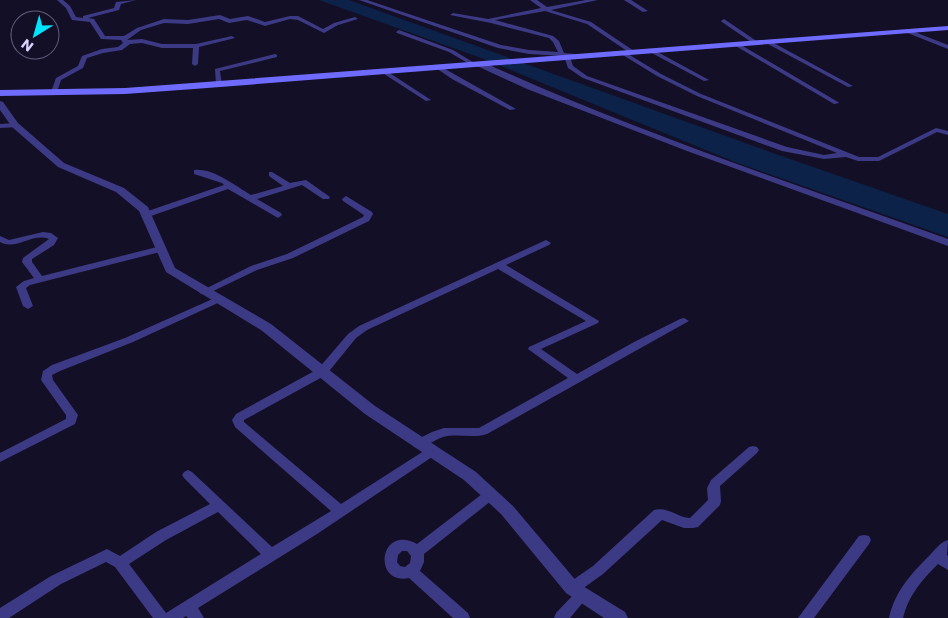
<svg xmlns="http://www.w3.org/2000/svg" width="948" height="618" font-family="Poppins,sans-serif">
  <rect width="100%" height="100%" fill="#130f26"/>
  <!-- water -->
  <polygon fill="#0c2248" points="319,0 349,0 773,153 948,214 948,237 735,162 481,58"/>
  <g fill="none" stroke-linecap="round" stroke-linejoin="round">
    <!-- minor -->
    <g fill="#3d3a85" fill-rule="evenodd">
      <polygon points="57,0 63,0 70,6 76,17 83,18 83,16 114,8 116,2 136,0 121,4 119,10 88,18 94,19 105,36 124,36 137,28 164,19 188,20 220,15 230,19 248,16 265,22 290,16 298,16 323,29 334,23 355,17 358,19 338,25 324,33 298,20 290,19 265,26 247,20 229,23 219,19 188,24 164,23 141,30 127,40 142,39 162,44 196,44 232,36 235,38 199,47 198,64 195,66 192,64 193,48 162,48 142,43 130,44 122,50 103,53 87,58 83,68 61,80 57,92 54,94 51,92 56,78 78,66 82,56 102,49 118,47 123,43 121,40 101,39 90,22 72,20 66,8"/>
      <polygon points="359,0 367,0 501,45 529,50 558,52 553,42 549,38 491,23 450,15 453,13 488,19 541,8 530,0 537,0 547,7 586,0 598,0 551,10 591,22 634,51 634,53 630,53 587,24 545,11 495,20 553,36 559,41 564,53 586,55 587,56 584,58 570,57 573,66 587,76 787,147 824,155 837,153 697,96 657,76 618,52 623,51 661,74 701,94 859,157 878,157 936,128 948,131 948,135 937,132 879,161 858,161 846,157 824,159 782,151 583,78 568,68 564,56 529,54 498,48"/>
      <polygon points="624,0 631,0 648,11 643,12"/>
      <polygon points="724,19 758,42 758,44 754,44 722,22 721,21"/>
      <polygon points="907,29 948,45 948,49 905,32 904,31"/>
      <polygon points="399,30 453,50 476,64 471,65 449,52 397,33 396,32"/>
      <polygon points="766,41 770,41 853,86 848,87 766,43"/>
      <polygon points="736,42 838,102 839,103 834,104 734,45 733,44"/>
      <polygon points="648,49 652,49 709,80 704,81 648,51"/>
      <polygon points="275,54 277,55 277,57 220,71 222,85 219,87 216,85 215,69"/>
      <polygon points="438,65 516,109 510,110 452,79 436,68 435,67"/>
      <polygon points="383,69 385,70 431,100 426,101 381,72 380,71"/>
      <polygon points="15,123 18,123 18,127 0,128 0,124"/>
      <path d="M194 170C214 168 235 186 251 195L283 186 269 176V172H272L290 183 306 180 330 197 329 199H323L302 185 257 199 281 213 282 215 278 218 228 189 151 216H145L144 214 145 212 224 185 222 183 194 174Z"/>
      <polygon points="346,196 372,212 373,214 369,221 293,258 257,270 207,294 201,294 199,292 251,266 287,254 363,217 364,215 343,201 342,199"/>
      <path d="M43 232 51 233 58 238 54 245 32 259V262L42 276 161 246 166 249 164 251 30 285 26 288 33 306 28 309 23 306 16 287 24 281 34 278 22 262 23 258 49 239C32 232 17 251 0 242V236L9 240Z"/>
      <path d="M546 240 551 243 549 245 506 265 599 321 598 323 541 349 577 374 634 342 680 319 684 318 689 321 487 434C471 439 458 433 443 437 433 440 424 450 414 447L412 444 414 441 432 432 444 428H479L568 378 528 349 529 347 586 321 498 269 367 330 356 338 326 375 244 420V422L341 504 427 449 431 448 435 449 437 452 435 455 317 534 198 608 204 618H188L186 616 183 618H153L115 567 106 562 61 584 9 618H0V608L51 576 107 549 120 556 156 532 210 504 184 478 182 475 184 472 188 470 192 472 272 547 331 511 235 427 232 420 236 414 318 369 348 334 359 326ZM218 512 261 554 166 613 129 564 166 540Z"/>
      <polygon points="217,297 222,300 220,302 133,342 60,371 52,375 53,380 78,415 75,424 0,462 0,453 66,419 66,415 41,380 43,371 52,365 125,338"/>
      <path d="M753 446 757 447 759 450 757 453 720 486 721 501 720 505 698 527 693 528H684L662 520 603 574 582 589 587 591 589 595 570 618H554L556 613 575 593 572 594 567 592 565 588 567 584 593 566 654 510C667 506 677 517 690 518L708 500 707 488 711 480 749 447Z"/>
      <path d="M491 489 496 491 497 494 496 497 424 554V562L420 571 468 613 470 618H453L409 578C372 586 379 523 417 544L486 491ZM402 551H407L411 556 410 563 405 567 400 566 397 562 398 555Z"/>
      <polygon points="864,535 869,536 871,540 869,544 814,618 798,618 859,536"/>
      <path d="M948 540 947 555 948 556V570L938 564C922 580 908 596 903 618H889C895 591 911 574 930 555 935 549 941 542 948 540Z"/>
    </g>
    <!-- tertiary -->
    <g fill="#3d3a85" fill-rule="evenodd">
      <path d="M477 62H483C633 131 792 183 948 239V246L687 151 527 89 477 66Z"/>
      <polygon points="0,101 3,102 18,123 64,163 124,188 148,207 175,268 271,324 375,406 476,472 513,506 578,583 625,612 628,618 604,618 566,593 501,514 464,480 365,414 261,330 166,272 139,211 116,192 58,167 12,127 0,110"/>
    </g>
    <!-- secondary -->
    <polygon fill="#6f6bff" fill-rule="evenodd" points="948,26 948,30 194,89 125,94 0,96 0,90 125,88"/>
  </g>
  <!-- north arrow -->
  <g transform="translate(35 35) rotate(217)"><circle r="24" fill="#130f26" stroke="#625e7d"/>
  <path d="M0-4L9 19L0 12L-9 19Z" fill="#00e5ff"/>
  <text y="-8" font-size="14" font-weight="bold" text-anchor="middle" fill="#d9d4ff">N</text>
  </g>
</svg>
